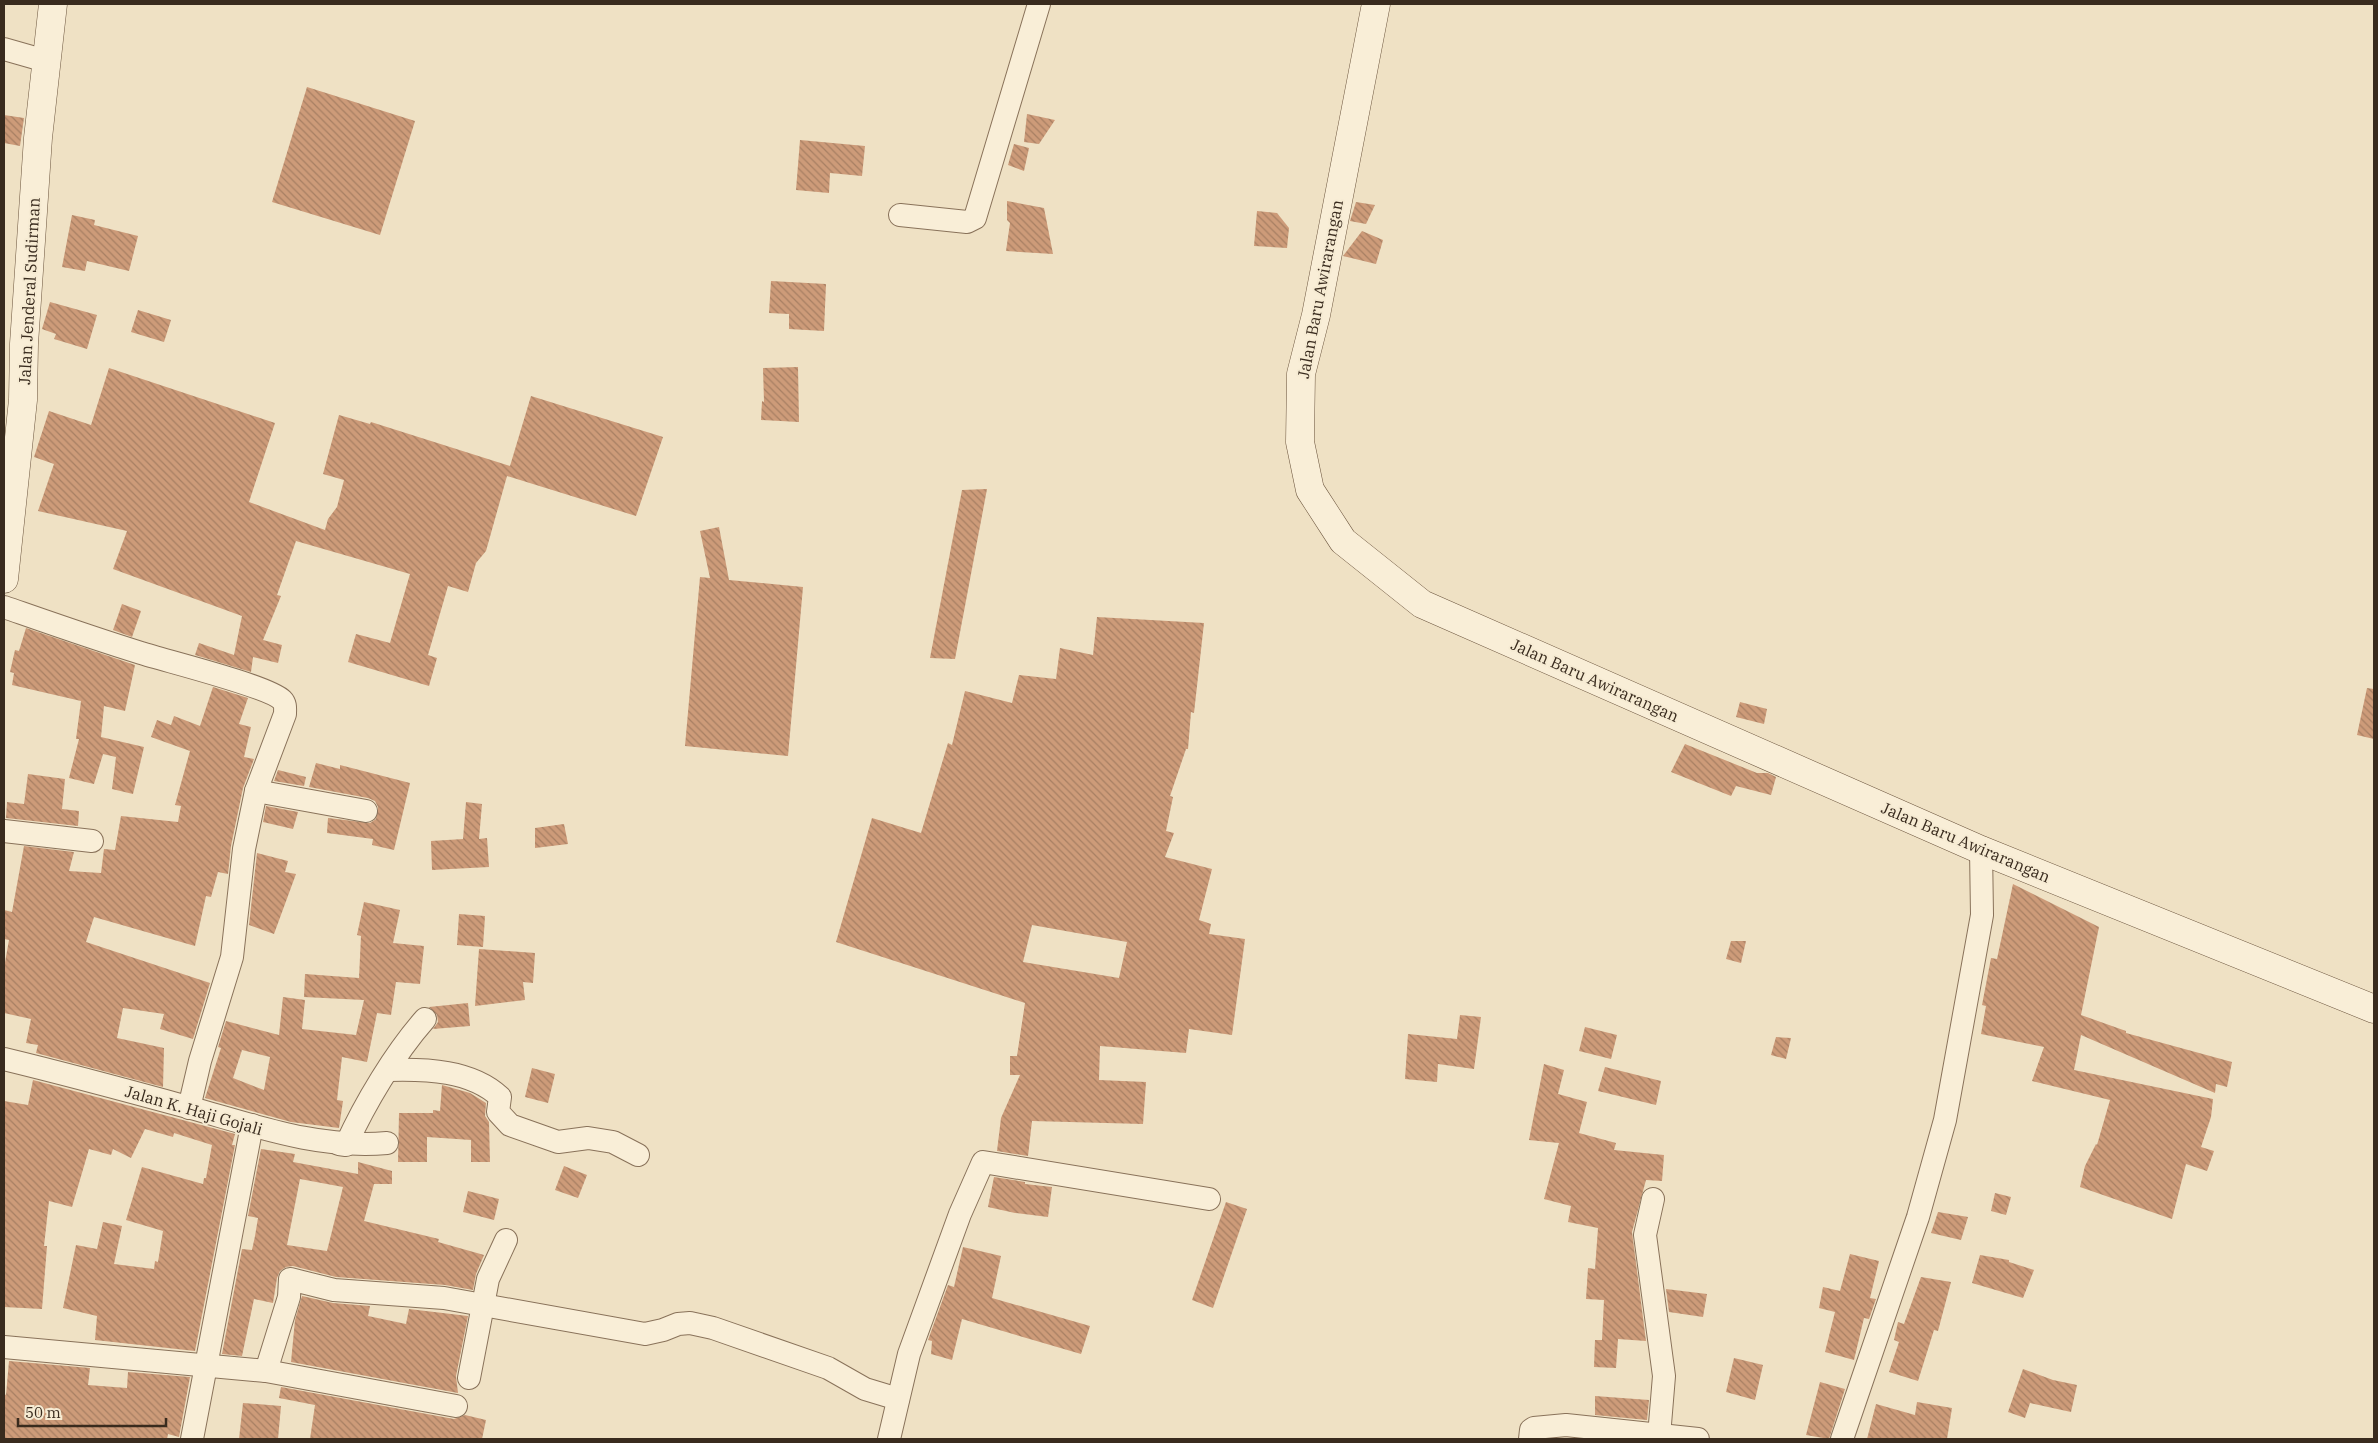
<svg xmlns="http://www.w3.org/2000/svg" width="2378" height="1443" font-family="'IBM Plex Serif',serif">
  <defs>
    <pattern id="building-back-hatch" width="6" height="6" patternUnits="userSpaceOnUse" patternTransform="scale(1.25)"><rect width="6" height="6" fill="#cd9b79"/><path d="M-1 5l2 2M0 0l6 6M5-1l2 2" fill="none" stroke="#a77f63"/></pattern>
  </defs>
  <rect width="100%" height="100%" fill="#efe1c4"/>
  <!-- building -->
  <g fill="url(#building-back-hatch)" fill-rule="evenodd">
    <polygon points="307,87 415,121 380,235 272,202"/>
    <polygon points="1027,114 1055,120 1039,144 1024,142"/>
    <polygon points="4,115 24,118 20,146 4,143"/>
    <polygon points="800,140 865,146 862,176 830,173 829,193 796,190"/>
    <polygon points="1014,144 1029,148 1024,171 1008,165"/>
    <polygon points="1007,201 1044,208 1053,254 1006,251 1010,223 1007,220"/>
    <polygon points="1356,202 1375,205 1366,224 1350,221"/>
    <polygon points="1257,211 1277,213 1289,228 1287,248 1254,246"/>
    <polygon points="72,215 95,220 94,225 138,236 129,271 87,261 85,271 62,267"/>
    <polygon points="1362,231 1383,240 1376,264 1343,256"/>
    <polygon points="771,281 826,284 824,331 789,329 789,314 769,313"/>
    <polygon points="50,302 97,315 87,349 54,339 56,334 42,329"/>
    <polygon points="138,310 171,320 164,342 131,332"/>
    <polygon points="798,367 799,422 761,420 762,401 764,402 763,368"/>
    <polygon points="109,368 275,423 249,502 325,530 328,519 337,507 344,480 323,474 339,415 370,424 371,422 510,466 531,396 663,437 636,516 507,476 486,551 476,563 468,592 448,586 428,655 437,658 429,686 348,662 356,634 390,643 410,574 296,541 277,595 281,596 263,640 282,645 278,663 253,657 251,672 195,655 199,643 234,655 242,616 113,569 127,531 38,511 54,464 34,457 49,411 91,425"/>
    <polygon points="987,489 955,659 930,658 962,490"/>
    <polygon points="719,527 729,580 803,587 788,756 685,746 700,577 710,578 700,531"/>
    <polygon points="122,604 141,611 132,637 113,630"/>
    <path d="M1097 617 1204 623 1194 713 1191 712 1188 749H1186L1170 796 1173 797 1166 831 1174 833 1165 857 1212 869 1199 920 1211 924 1209 934 1245 939 1232 1035 1189 1029 1186 1053 1100 1046 1099 1080 1146 1082 1143 1124 1032 1121 1028 1156 997 1151 1001 1118 1020 1075H1010V1056H1017L1025 1003 836 942 872 818 921 833 948 743 952 745 965 691 1012 703 1019 675 1056 679 1060 648 1093 655ZM1032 925 1127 942 1119 978 1023 962Z"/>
    <polygon points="26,628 135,665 125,711 104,706 101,737 144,747 133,794 112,789 116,757 103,754 94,784 69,778 79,739 76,739 81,701 12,685 14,673 10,672 15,650 19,651"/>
    <polygon points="213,687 248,698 239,724 251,727 244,757 254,759 243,788 231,846 228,874 218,872 211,897 206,896 195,946 94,917 86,942 210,983 193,1039 160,1029 164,1014 123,1008 117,1038 164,1048 163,1087 36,1053 38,1045 26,1043 31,1019 4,1013 4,968 9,940 4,939 4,910 12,912 24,846 74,852 69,871 101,873 104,849 115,850 121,816 178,822 181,806 175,805 190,751 151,737 157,720 171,725 174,716 200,726"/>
    <polygon points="2367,688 2374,689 2374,739 2357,735"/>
    <polygon points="1740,702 1767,709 1764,724 1736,717"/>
    <polygon points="1685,744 1757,773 1768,773 1776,777 1771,795 1736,786 1731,796 1671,772"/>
    <polygon points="316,763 340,769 340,765 410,783 394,850 372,845 373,839 327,833 328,818 370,823 376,819 378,807 375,801 368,798 309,787"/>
    <polygon points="278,770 306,777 304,786 274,781"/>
    <polygon points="28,774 65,779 62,809 79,811 78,826 6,818 7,802 24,804"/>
    <polygon points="466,802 482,804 479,839 487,838 489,867 432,870 431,841 463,839"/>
    <polygon points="266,806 298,812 293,829 263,822"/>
    <polygon points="564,824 568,844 535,848 535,828"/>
    <polygon points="257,853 288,861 285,872 296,874 274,934 249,925"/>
    <polygon points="2013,884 2099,927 2081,1015 2126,1031 2126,1033 2232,1062 2227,1087 2216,1084 2215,1093 2081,1035 2074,1070 2213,1099 2211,1117 2201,1147 2214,1151 2207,1171 2186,1164 2172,1219 2080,1187 2085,1166 2096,1144 2097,1145 2110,1100 2032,1081 2044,1047 1981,1034 1986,1006 1982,1005 1991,958 1997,959"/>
    <path d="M364 902 400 910 393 943 424 946 420 984 396 982 391 1015 377 1013 367 1062 342 1057 337 1100 343 1101 339 1128 291 1122 205 1098 221 1048 218 1047 226 1021 279 1035 283 997 305 1000 302 1029 356 1035 364 1000 304 997 305 974 359 978 361 936 357 935ZM242 1050 270 1057 264 1090 233 1078Z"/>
    <polygon points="459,914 485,916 483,947 457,945"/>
    <polygon points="1731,941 1746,941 1741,963 1726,959"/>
    <polygon points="479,949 535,953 533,983 523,982 525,1000 475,1006"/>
    <polygon points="468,1003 470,1026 433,1029 438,1022 437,1015 429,1007"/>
    <polygon points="1460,1015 1481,1017 1474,1069 1438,1064 1437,1082 1405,1079 1408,1034 1457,1039"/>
    <polygon points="1585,1027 1617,1035 1611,1059 1579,1051"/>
    <polygon points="1776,1037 1791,1038 1786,1059 1771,1055"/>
    <polygon points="1544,1064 1564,1070 1558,1094 1587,1102 1579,1133 1616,1143 1614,1150 1664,1155 1662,1181 1646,1180 1632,1232 1646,1341 1618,1339 1616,1368 1594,1367 1595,1340 1602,1340 1604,1300 1586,1299 1588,1268 1595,1269 1598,1228 1568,1222 1571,1206 1544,1199 1559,1143 1529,1140"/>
    <polygon points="1605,1067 1661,1081 1656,1105 1598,1091"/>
    <polygon points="532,1068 555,1074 548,1103 525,1097"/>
    <polygon points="33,1080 235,1134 232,1145 235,1145 195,1351 95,1340 97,1316 63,1308 76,1245 97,1249 103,1222 122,1226 114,1264 154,1269 155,1261 158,1262 163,1231 126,1220 142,1167 203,1184 204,1178 206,1178 212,1145 174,1133 173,1137 145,1129 131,1158 113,1149 111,1155 89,1149 72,1207 49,1201 44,1246 47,1246 42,1309 4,1307 4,1101 28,1105"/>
    <polygon points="442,1085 470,1093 486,1103 485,1116 489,1122 490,1162 471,1162 471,1140 427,1137 427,1162 398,1162 399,1113 433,1113 433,1110 440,1111"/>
    <path d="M261 1149 295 1154 293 1162 358 1174V1162L392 1171V1184H374L364 1221 439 1239 438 1242 484 1255 476 1274 473 1290 445 1285 336 1277 293 1266 286 1267 280 1271 277 1278 273 1303 254 1299 242 1356 222 1354 242 1249 252 1250 255 1236 258 1218 248 1216ZM300 1179 343 1187 327 1251 287 1245Z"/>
    <polygon points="564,1166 587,1175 578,1198 555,1190"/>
    <polygon points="994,1177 1025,1182 1025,1184 1052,1187 1048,1217 1015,1213 988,1207"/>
    <polygon points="468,1191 499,1199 494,1220 463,1212"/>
    <polygon points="1995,1193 2011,1197 2006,1215 1991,1211"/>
    <polygon points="1226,1202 1247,1209 1213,1308 1192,1300"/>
    <polygon points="1938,1212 1968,1217 1961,1240 1931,1233"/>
    <polygon points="963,1247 1001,1256 992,1298 1090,1326 1081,1354 962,1319 952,1360 931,1354 932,1341 928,1340 948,1285 954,1287"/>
    <polygon points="1850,1254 1879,1261 1870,1298 1876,1299 1869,1319 1864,1318 1854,1360 1825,1352 1835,1312 1819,1308 1823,1287 1840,1291"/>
    <polygon points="1980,1255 2009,1260 2009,1262 2034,1270 2023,1298 1972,1283"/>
    <polygon points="1921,1277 1951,1282 1938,1331 1934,1330 1918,1381 1889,1372 1899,1342 1894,1340 1898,1322 1904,1324"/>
    <polygon points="1666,1289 1707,1294 1703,1317 1669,1312"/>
    <polygon points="302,1296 333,1303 370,1306 368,1316 406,1324 409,1309 468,1316 456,1376 458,1393 291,1362 295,1320"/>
    <polygon points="1734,1358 1763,1365 1755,1400 1726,1392"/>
    <polygon points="9,1361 90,1368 88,1385 127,1388 128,1372 190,1377 179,1437 168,1434 167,1439 4,1439 4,1394 6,1395"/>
    <polygon points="2023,1369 2053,1380 2077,1385 2071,1412 2030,1403 2025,1418 2008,1412"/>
    <polygon points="1820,1382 1845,1389 1829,1439 1806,1435"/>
    <polygon points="281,1387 454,1419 465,1415 486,1420 482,1439 310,1439 315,1405 279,1398"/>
    <polygon points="1595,1396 1649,1400 1647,1420 1595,1415"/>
    <polygon points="1917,1402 1952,1408 1947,1439 1867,1439 1876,1404 1915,1415"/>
    <polygon points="243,1403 281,1406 278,1439 239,1439"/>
  </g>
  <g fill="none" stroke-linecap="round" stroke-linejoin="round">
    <!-- street casing -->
    <g stroke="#89725a" stroke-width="24">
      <g id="street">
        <polyline points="4,49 46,61"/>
        <polyline points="900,215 967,222 975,218 1039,4"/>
        <path d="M4 607C50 623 95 639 141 653 166 661 268 686 282 700 286 704 285 709 285 714L256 791 244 849 232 957 200 1061 189 1108"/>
        <polyline points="256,791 366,811"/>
        <polyline points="4,831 92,841"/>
        <path d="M4 1059C66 1074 129 1091 191 1108 256 1126 319 1149 387 1143"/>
        <path d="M389 1070C426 1069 471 1070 500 1097L498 1112 510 1125 558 1142 588 1138 613 1142 638 1155"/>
        <path d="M339 1144 346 1145C365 1103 395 1053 425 1019"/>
        <polyline points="1653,1199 1645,1235 1664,1376 1659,1436"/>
        <polyline points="4,1347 266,1371 289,1297 290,1279 334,1290 444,1298 645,1334 663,1330 678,1324 690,1323 713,1328 828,1368 865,1389 898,1399"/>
        <polyline points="266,1371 456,1406"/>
        <polyline points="469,1378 488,1279 506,1240"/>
        <polyline points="192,1439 252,1125"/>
        <polyline points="889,1439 909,1354 960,1214 983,1162 1209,1199"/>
        <polyline points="1530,1439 1531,1430 1534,1428 1566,1425 1698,1439"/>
        <polyline points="1842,1439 1918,1217 1945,1120 1982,915 1981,850"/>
      </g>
    </g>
    <!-- secondary casing -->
    <g stroke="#6b543d" stroke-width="29">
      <g id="secondary">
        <polyline points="1376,4 1316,315 1301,374 1300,442 1310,490 1343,541 1422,604 1981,850 2374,1009"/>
        <polyline points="4,579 23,400 24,344 38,138 53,4"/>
      </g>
    </g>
    <!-- street -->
    <use href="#street" stroke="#f9eed7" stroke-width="22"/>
    <!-- secondary -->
    <use href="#secondary" stroke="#f9eed7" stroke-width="28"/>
  </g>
  <g text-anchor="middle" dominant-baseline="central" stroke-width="4" stroke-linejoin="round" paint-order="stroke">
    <!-- street labels -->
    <g font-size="16" fill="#392b1e" stroke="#f6ebd3">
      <text transform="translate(1320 289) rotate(-79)">Jalan Baru Awirarangan</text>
      <text transform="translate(29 291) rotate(-87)">Jalan Jenderal Sudirman</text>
      <text transform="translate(1595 680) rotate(24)">Jalan Baru Awirarangan</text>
      <text transform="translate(1966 842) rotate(23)">Jalan Baru Awirarangan</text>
      <text transform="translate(194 1110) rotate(16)">Jalan K. Haji Gojali</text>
    </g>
  </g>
  <!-- border -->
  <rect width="2378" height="1443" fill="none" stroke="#392b1e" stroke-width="10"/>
  <!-- scale -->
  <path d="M18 1418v8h148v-8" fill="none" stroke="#392b1e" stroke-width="2.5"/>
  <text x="25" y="1418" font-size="15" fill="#392b1e" stroke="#f6ebd3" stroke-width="4" paint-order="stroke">50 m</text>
</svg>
